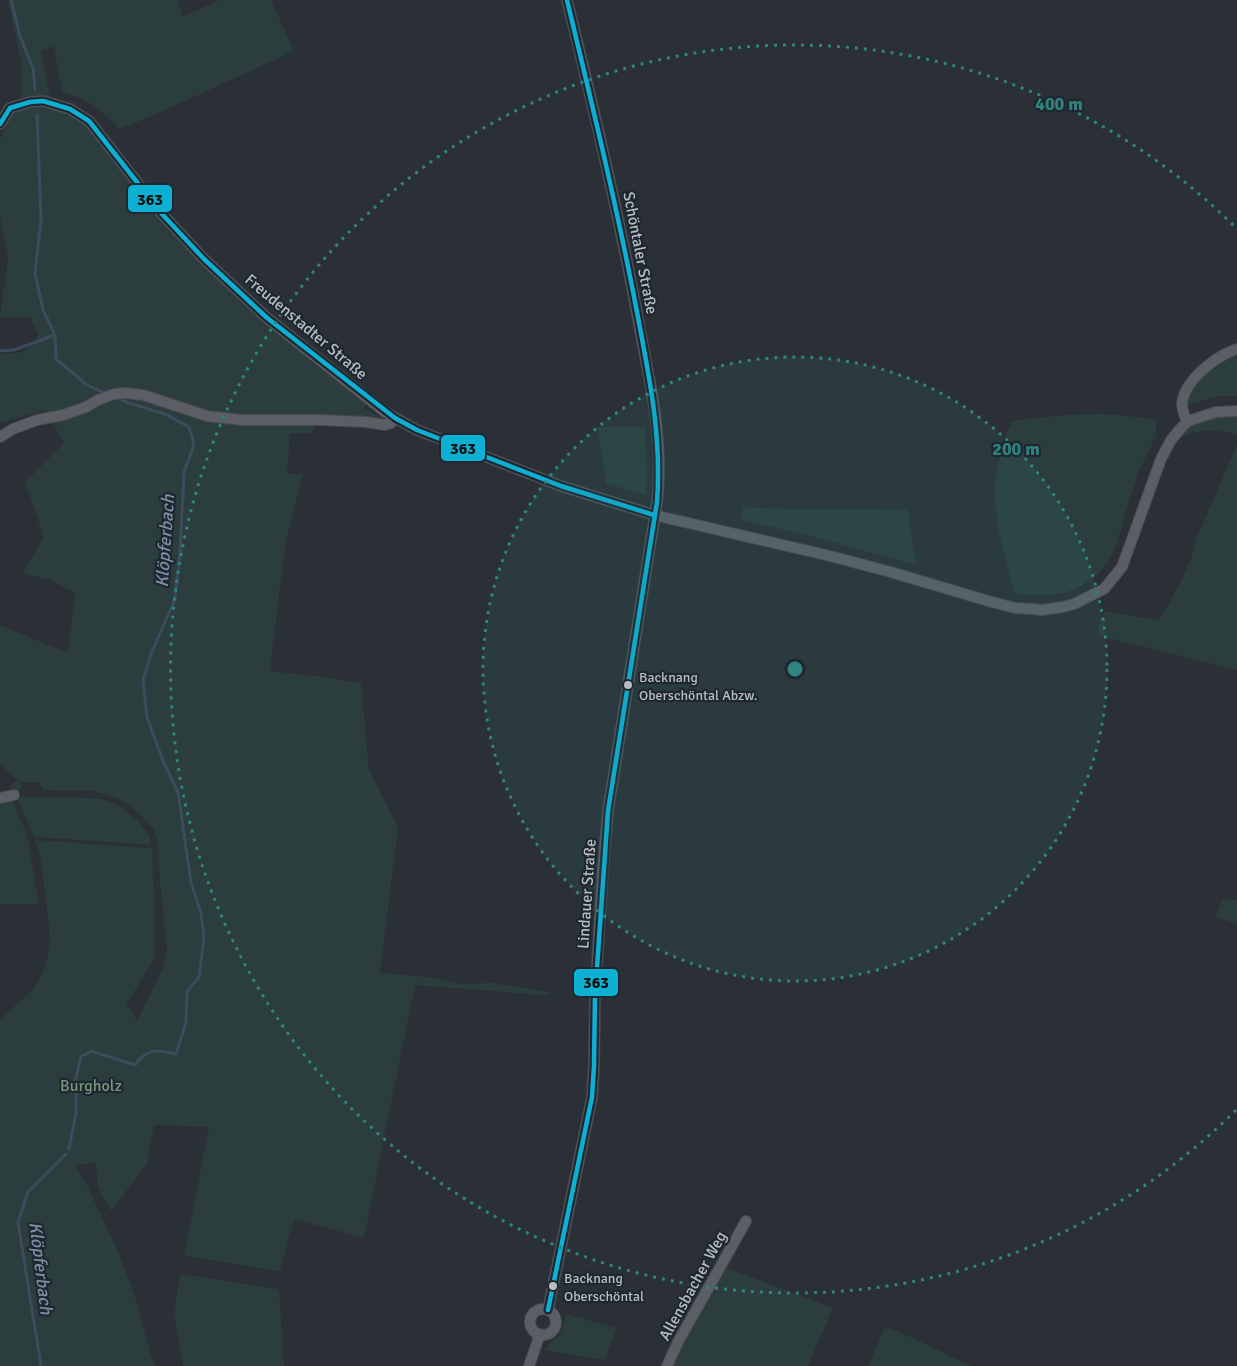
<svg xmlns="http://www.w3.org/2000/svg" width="1237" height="1366" font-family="Signika,sans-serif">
  <rect width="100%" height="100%" fill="#2b3036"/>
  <!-- green -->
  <g fill="#2c3d3d">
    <path d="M8 0H178L182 17 219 0H271L294 51 161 112 119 129C101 108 89 100 62 92L54 46 41 51 52 109 68 114 85 125 263 320 328 373 368 403 364 408 382 418 379 421 318 416 313 433H290L287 474H303L285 545 270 671 331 678 361 683 369 770 398 828 380 973 429 977 460 984 493 983 553 993 545 995 415 985 364 1238 294 1219 280 1271 184 1256 209 1127 154 1125 146 1165 111 1211 98 1188 96 1162 75 1166 89 1189 122 1261 135 1297 150 1352 156 1366H0V1019L32 991 39 980 45 966 50 946 49 929 41 859 35 840 152 848 154 894V959L126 1005 131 1009 137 1022 164 966 167 950 160 883 158 843 154 830 140 814 122 800 95 791 44 790 39 782H21V790L11 788 10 786 17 781 1 764H0V625L68 653 75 593 50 580 23 573 44 537 25 482 64 443 46 410 0 423V354L23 352 38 336 31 317 0 318 8 257 0 218V139L21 97V61Z"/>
    <path d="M1237 351V396H1219L1186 406C1188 380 1218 364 1237 351Z"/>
    <path d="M1101 414 1129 416 1156 420V436L1139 471 1125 513 1117 544 1109 560 1099 573 1080 587 1063 593 1048 595 1014 594C1007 562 993 520 995 488 996 467 1002 448 1008 428L1012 422 1018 420 1065 415Z"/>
    <path d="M1237 415V435C1224 430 1196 429 1183 437 1180 438 1178 441 1175 443 1192 419 1210 417 1237 415Z"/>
    <polygon points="598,427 646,427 647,496 606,483"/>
    <polygon points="1237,445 1237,670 1108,638 1100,634 1097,630 1105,611 1159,620 1181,582 1191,558 1197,537"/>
    <polygon points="743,507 788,509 908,510 916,565 803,534 741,520"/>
    <polygon points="17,797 61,797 103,799 121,807 139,822 149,835 151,845 34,837"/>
    <polygon points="11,799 27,834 39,904 0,904 0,803"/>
    <polygon points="1222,899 1237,900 1237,924 1215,917"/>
    <polygon points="721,1266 833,1308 808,1366 670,1366"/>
    <polygon points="180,1274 279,1289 284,1366 183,1366 174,1314"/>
    <path d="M565 1314 617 1328 605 1360 544 1350C556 1336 565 1337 565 1314Z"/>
    <polygon points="885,1327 909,1336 971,1366 868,1366"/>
  </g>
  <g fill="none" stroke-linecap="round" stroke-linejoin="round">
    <!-- stream -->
    <g stroke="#3c4c5d" stroke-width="3">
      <polyline points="11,0 20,36 33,68 35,89"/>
      <polyline points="37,115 41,220 35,273 43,310 55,335 56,359 87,385 107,394"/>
      <polyline points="0,351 14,350 55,335"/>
      <path d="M69 1149 76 1113V1077L81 1057 91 1051 135 1065C149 1047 156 1050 176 1054L186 1023 187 992 199 977 204 938 201 913 191 883 178 792 163 761 147 717 143 681 151 654 175 599 180 553 184 472 194 445 189 427 165 414 126 402 116 397"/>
      <polyline points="41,1366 18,1222 28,1192 66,1154"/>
    </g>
    <!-- minor casing -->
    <g stroke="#474b4f" stroke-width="12">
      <g id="minor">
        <polyline points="0,124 10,108 30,102 43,101 70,109 89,121 162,214 204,259 266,317 385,412 417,430 561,486 654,515 826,555 887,571 992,602 1015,608 1032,609 1042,610 1063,607 1074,604 1104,589 1122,567 1161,459 1171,440 1181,428 1187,422 1194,419 1216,412 1237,411"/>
        <path d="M1187 422C1185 417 1182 410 1182 404 1184 380 1216 356 1237 349"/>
        <polyline points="0,437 13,429 37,420 63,415 86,407 98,400 114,394 125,393 143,395 207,416 242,420 320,420 366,422 385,425 391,423 395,418"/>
        <polyline points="0,798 14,795"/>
        <circle cx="543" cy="1322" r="13"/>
        <path d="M548 1310 592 1097 594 1066 595 996 603 868 608 811 657 502C664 442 651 388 640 330 620 219 594 109 567 0"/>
        <polyline points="529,1366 540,1334"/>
        <polyline points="667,1366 678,1342 746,1221"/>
      </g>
    </g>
    <!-- minor -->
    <use href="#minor" stroke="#5b5e64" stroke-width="10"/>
    <!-- bus-1 casing -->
    <g stroke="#1f2730" stroke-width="9">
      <g id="bus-1">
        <polyline points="0,124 10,108 30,102 43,101 70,109 89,121 162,214 204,259 266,317 395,418 417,430 561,486 654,515"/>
        <path d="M548 1310 592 1097 594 1066 595 996 608 811 657 502C662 436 649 376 637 312 617 207 592 104 567 0"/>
      </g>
    </g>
    <!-- bus-1 -->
    <use href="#bus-1" stroke="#0dafd3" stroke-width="4.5"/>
  </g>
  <!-- distance rings -->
  <circle cx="795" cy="669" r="312" fill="#308480" fill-opacity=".12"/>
  <g fill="none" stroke="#308480" stroke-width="3" stroke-dasharray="3 6">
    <circle cx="795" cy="669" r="312"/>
    <path d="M1236 1110A624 624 0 1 1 1236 228"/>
  </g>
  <!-- markers -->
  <g fill="#b6bdc6" stroke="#1f2730" stroke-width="2">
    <circle cx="628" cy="685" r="5"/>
    <circle cx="553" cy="1286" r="5"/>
  </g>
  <g text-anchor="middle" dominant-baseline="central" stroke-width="4.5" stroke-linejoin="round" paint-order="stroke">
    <!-- bus labels -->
    <g font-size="14" fill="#b6bdc6" stroke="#1f2730" text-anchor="start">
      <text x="639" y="677">Backnang<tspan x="639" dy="18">Oberschöntal Abzw.</tspan></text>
      <text x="564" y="1278">Backnang<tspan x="564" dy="18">Oberschöntal</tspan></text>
    </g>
    <!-- street labels -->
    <g font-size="16" fill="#b6bdc6" stroke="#1f2730">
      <text transform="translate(640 253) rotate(79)">Schöntaler Straße</text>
      <text transform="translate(306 327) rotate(40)">Freudenstadter Straße</text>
      <text transform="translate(587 894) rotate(-86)">Lindauer Straße</text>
      <text transform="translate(693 1286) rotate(-61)">Allensbacher Weg</text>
    </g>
    <!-- park labels -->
    <g font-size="16" fill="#77997d" stroke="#1f2730">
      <text x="91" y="1086">Burgholz</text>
    </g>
    <!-- water labels -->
    <g font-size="18" font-style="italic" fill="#7a90a6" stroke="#1f2730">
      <text transform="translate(165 541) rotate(-86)">Klöpferbach</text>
      <text transform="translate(41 1268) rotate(83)">Klöpferbach</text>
    </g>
  </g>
  <circle cx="795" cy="669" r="9" fill="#308480" stroke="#1f2730" stroke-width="3"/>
  <g font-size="18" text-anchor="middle" font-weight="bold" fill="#308480" stroke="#1f2730" stroke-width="4.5" stroke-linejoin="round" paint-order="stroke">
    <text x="1059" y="110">400 m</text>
    <text x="1016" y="455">200 m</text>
  </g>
  <g stroke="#1f2730" stroke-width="2">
    <rect x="127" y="184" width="46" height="29" rx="6" fill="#0dafd3"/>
    <rect x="440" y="434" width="46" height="28" rx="6" fill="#0dafd3"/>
    <rect x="573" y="968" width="46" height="29" rx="6" fill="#0dafd3"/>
  </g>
  <g font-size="16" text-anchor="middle" font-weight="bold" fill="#111">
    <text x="150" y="205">363</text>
    <text x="463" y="454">363</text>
    <text x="596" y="988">363</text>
  </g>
</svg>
